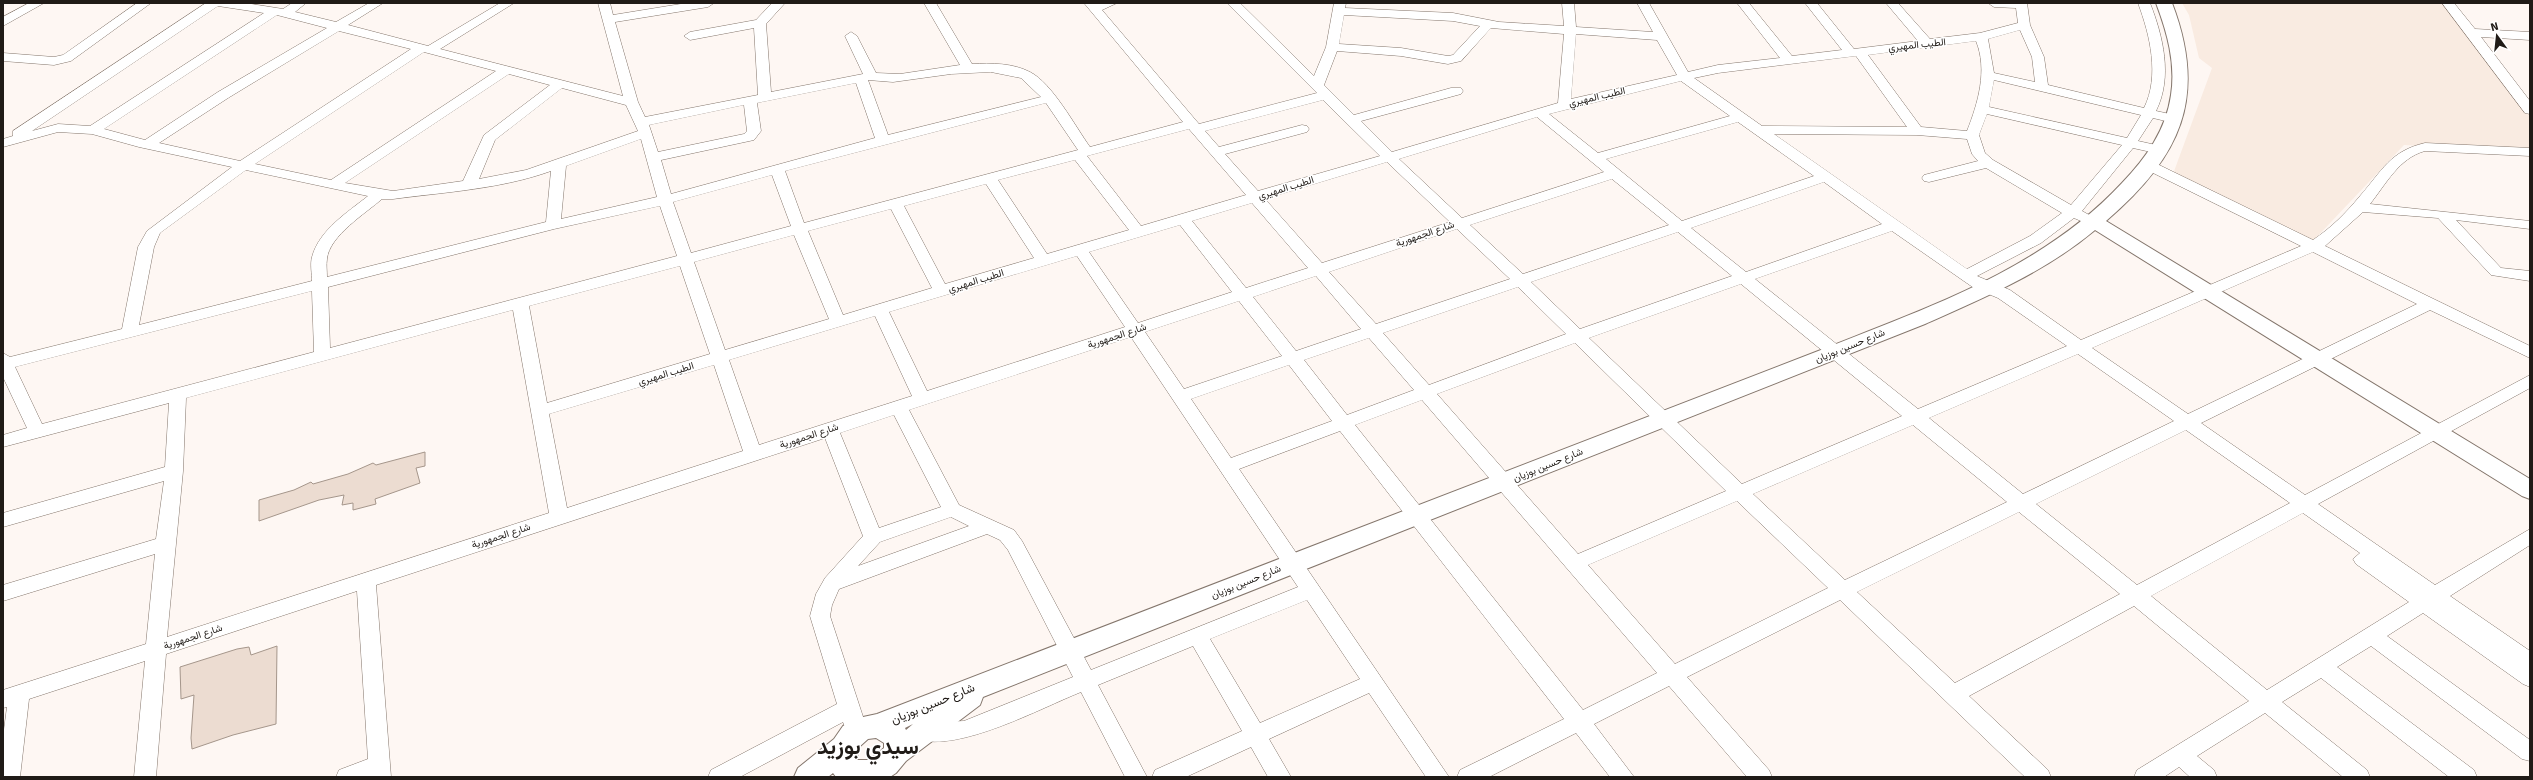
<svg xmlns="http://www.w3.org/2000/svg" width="2533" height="780" font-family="Signika,Vazirmatn,sans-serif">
  <rect width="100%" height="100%" fill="#fef7f3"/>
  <!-- built -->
  <polygon fill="#f9ebe1" points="2182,3 2453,3 2530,101 2530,152 2404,145 2313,241 2173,174 2212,68 2199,58 2189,15"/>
  <!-- building -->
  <g fill="#ecdcd1" stroke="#a5968b">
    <polygon points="425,452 425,466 416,468 420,483 375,499 376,504 353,510 353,503 342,505 344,495 319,500 259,521 259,500 294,490 311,482 313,484 348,474 373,463 376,465"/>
    <polygon points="277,646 276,724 233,735 192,749 191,738 194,695 181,699 180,667 237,649 249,647 251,655"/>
  </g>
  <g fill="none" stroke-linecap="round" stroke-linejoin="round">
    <!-- minor casing -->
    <g stroke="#84766c" stroke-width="1">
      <g id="minor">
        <polygon points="29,3 44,3 3,26 3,17"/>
        <polygon points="137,3 151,3 71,61 54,65 3,61 3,53 54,57 63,55"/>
        <path d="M206 3H245L283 9 292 3H306L295 12 336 22 369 3H383L348 25 428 46 500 3H514L440 49 623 96 598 3H610L613 15 687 3H714L708 7 615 22 638 102 645 117 758 95 754 28 690 40 684 36 690 32 756 20 772 3H785L766 24 771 92 863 74 845 36 851 32 857 36 876 73 900 74 960 65 924 3H936L972 64C991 63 1013 63 1030 72 1052 83 1075 126 1090 147L1183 122 1084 3H1117L1102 10 1199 124 1317 93 1227 3H1240L1314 76 1326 47 1334 3H1346L1345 8 1453 13 1499 22 1564 26 1562 3H1574L1576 27 1653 32 1637 3H1649L1688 72 1718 65 1780 58 1737 3H1749L1792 56 1842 50 1805 3H1817L1854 49 1918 41 1886 3H1898L1930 39 1980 33 2018 23 2016 8 1994 7 1988 3H2027L2030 25 2044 57 2048 85 2144 108C2160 76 2150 35 2138 3H2150C2163 36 2173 77 2156 111L2179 116 2181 119 2174 123 2153 118 2138 141 2165 147 2167 150 2160 154 2133 148 2082 211 2102 222 2100 225H2090L2074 218 2041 243 1977 276 2010 290 2081 340 2301 246 2143 168 2141 165 2143 162H2153L2313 240C2331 228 2346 213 2360 196 2382 171 2390 151 2425 143L2530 148V156L2425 151C2399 158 2386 184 2370 204L2530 221V229L2456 220 2501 268 2530 271V281L2491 275 2438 218 2363 212 2325 246 2530 346V358L2430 310 2201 423 2305 495 2530 375V388L2318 504 2435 585 2530 529V545L2450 596 2530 651V687L2523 684 2423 613 2387 636 2530 740V761L2522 759 2371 646 2337 667 2474 770 2477 777H2449L2321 678 2282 702 2367 770 2370 777H2343L2265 713 2197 756 2214 770 2217 777H2190L2179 767 2164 777H2134L2137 770 2249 701 2134 606 1969 696 2048 770 2051 777H2025L1840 600 1687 677 1769 770 1772 777H1747L1669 686 1594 724 1634 777H1610L1576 733 1489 777H1457L1460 770 1564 719 1340 431 1239 469 1449 777H1426L1369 693 1269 739 1291 777H1268L1251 747 1186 777H1152L1155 770 1242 731 1193 646 1098 685 1147 777H1125L1081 692C1041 708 958 753 917 739L914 732 917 725 925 723 964 721 1073 677 1008 550 1000 540 987 534 839 589 832 605 830 616 868 732 865 739 857 741 849 739 843 722 740 777H708L711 770 837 704 810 616 816 594 825 578 863 536 825 438 376 585 391 777H336L339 770 368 759 357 591 166 654 156 777H134L145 661 29 699 20 777H3V737L7 707 3 708V690L146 644 155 554 3 601V585L156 539 164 481 3 527V513L165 467 169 403 3 447V435L27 428 3 377V353L10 357 122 329 138 247 147 231 232 167 139 147 92 134 58 132 3 147V139L13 136V131ZM218 6 264 13 90 126 58 124 32 131ZM277 15 327 28 218 92 145 140 104 129ZM1344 15 1453 21 1480 26 1453 55 1448 56 1401 48 1339 44ZM1491 28 1564 34 1558 103 1392 152 1361 121 1461 94 1463 91 1461 88H1451L1354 115 1324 85 1337 51 1401 56 1448 64 1461 61ZM2020 30 2032 57 2035 82 1994 73 1988 39ZM339 31 411 49 240 161 159 143 228 98ZM1576 34 1657 40 1677 75 1571 99ZM1976 41C1988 70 1978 103 1967 131L1921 127 1868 55ZM424 52 496 71 331 180 255 164ZM1856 56 1907 127 1762 126 1694 78 1718 73ZM991 72 1021 78 1041 97 888 135 868 80 893 82 951 74ZM509 74 550 85 484 135 463 181 393 191 345 183ZM1994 80 2141 115 2127 138 1989 107ZM1681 81 1730 116 1598 153 1549 114ZM856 83 875 138 671 194 661 160 754 140 761 131 757 103ZM562 88 626 105 638 131 526 170 479 179 495 140ZM1323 100 1380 156 1258 191 1225 154 1307 132 1309 129 1307 126 1302 125 1219 147 1205 131ZM1046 103 1078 150 804 223 785 171ZM744 105 747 131 744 134 658 152 649 125ZM1987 114 2122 145 2071 205 1993 160 1985 153 1979 135ZM1537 117 1604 172 1462 218 1399 159ZM1738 122 1814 176 1682 221 1606 159ZM1189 129 1246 195 1141 226 1087 156ZM1774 134 1917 135 1967 139 1972 154 1978 161 1924 175 1922 178 1924 181 1929 182 1986 168 2062 213 2030 236 1967 269ZM641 139 657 197 561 219 566 166ZM1075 160 1129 230 1047 254 998 180ZM1387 162 1450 222 1322 263 1265 199ZM246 170 368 196C348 212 319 230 312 257 310 264 312 274 312 281L139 325 154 247 160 233ZM551 171 546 222 327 277C327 271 326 265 327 259 329 236 366 213 382 199H393C446 192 501 189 551 171ZM772 175 791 226 691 253 673 202ZM1612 179 1669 225 1523 274 1470 225ZM1824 182 1882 224 1746 272 1691 228ZM986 184 1034 258 945 284 904 206ZM1252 203 1308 268 1246 288 1192 221ZM660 206 677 256 330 348 328 287 554 229ZM891 209 932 288 843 315 808 231ZM1180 225 1232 292 1138 323 1089 252ZM1457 229 1510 279 1376 324 1329 272ZM1892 231 1961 279 1974 288 1998 298 2067 346 1918 409 1755 279ZM1678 232 1732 276 1580 329 1531 282ZM794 235 829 319 725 350 694 262ZM2313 252 2417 304 2188 414 2092 348ZM1077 256 1125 327 927 391 889 312ZM680 266 710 354 547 403 529 306ZM1316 276 1361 329 1296 351 1253 297ZM1741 284 1902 416 1742 484 1589 338ZM1518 287 1566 334 1429 385 1383 333ZM312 291 314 352 42 424 15 367ZM1239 301 1282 356 1184 389 1145 332ZM513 310 549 513 167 637 183 471 186 398ZM875 316 912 396 759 445 729 360ZM1131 337 1298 587 1091 670 1022 541 1014 530 959 505 909 410ZM1369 338 1414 390 1347 415 1304 360ZM1575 343 1726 491 1578 554 1437 394ZM2078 354 2174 421 2023 494 1929 418ZM714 365 743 451 567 508 549 414ZM1289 365 1332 421 1231 458 1191 399ZM1422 400 1657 673 1583 710 1355 425ZM894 415 941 507 879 528 840 433ZM1913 425 2007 502 1845 580 1753 494ZM2186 430 2290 503 2137 585 2036 504ZM1737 501 1828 588 1675 664 1588 565ZM2019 512 2120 594 1955 683 1857 592ZM2303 513 2360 553 2353 559 2356 564 2409 602 2267 690 2151 596ZM951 517 969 526 858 566 880 542ZM1307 600 1360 679 1260 723 1210 639Z"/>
        <polygon points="2442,3 2454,3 2475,29 2530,32 2530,40 2481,37 2530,101 2530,114 2525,113"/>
      </g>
    </g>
    <!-- major casing -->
    <g stroke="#84766c" stroke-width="2">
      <path id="major" d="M2156 3H2172C2208 97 2181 157 2106 221L2530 479V499L2522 496 2095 230C2045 272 1984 298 1925 324L983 697 980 705 906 761 896 773 890 777H836L833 773 828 777H794L798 768 834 739 843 726 863 717 877 714 1826 348C1932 306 2043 268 2122 183 2146 158 2166 130 2171 95 2176 63 2167 32 2156 3ZM913 724 906 730 905 728ZM876 738 884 743V748L869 760H857L858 748 868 739Z"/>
    </g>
    <!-- minor -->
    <use href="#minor" fill="#fff" fill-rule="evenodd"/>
    <!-- major -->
    <use href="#major" fill="#fff" fill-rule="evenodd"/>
  </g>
  <g text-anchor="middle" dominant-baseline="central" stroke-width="3" stroke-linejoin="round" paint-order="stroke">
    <!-- street labels -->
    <g font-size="10" fill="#201b17" stroke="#fff">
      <text transform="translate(1917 45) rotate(-6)">الطيب المهيري</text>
      <text transform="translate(1597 97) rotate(-13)">الطيب المهيري</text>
      <text transform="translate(1286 188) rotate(-17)">الطيب المهيري</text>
      <text transform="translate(1425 234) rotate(-19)">شارع الجمهورية</text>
      <text transform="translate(976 281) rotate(-17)">الطيب المهيري</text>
      <text transform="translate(1117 336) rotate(-18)">شارع الجمهورية</text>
      <text transform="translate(1850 346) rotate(-22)">شارع حسين بوزيان</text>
      <text transform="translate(666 374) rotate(-17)">الطيب المهيري</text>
      <text transform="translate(809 436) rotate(-18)">شارع الجمهورية</text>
      <text transform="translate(1548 465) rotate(-22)">شارع حسين بوزيان</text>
      <text transform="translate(501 536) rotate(-18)">شارع الجمهورية</text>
      <text transform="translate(1246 582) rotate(-22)">شارع حسين بوزيان</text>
      <text transform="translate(193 637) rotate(-18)">شارع الجمهورية</text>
    </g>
    <!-- near-street labels -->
    <g font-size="12" fill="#201b17" stroke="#fff">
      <text transform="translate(933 704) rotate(-22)">شارع حسين بوزيان</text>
    </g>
    <!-- near-town labels -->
    <g font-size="22" font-weight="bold" fill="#201b17" stroke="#fff">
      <text x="868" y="746">سيدي بوزيد</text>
    </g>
  </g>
  <!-- border -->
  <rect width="2533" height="780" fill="none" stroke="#201b17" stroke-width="8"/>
  <!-- north arrow -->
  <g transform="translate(2497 36) rotate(345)" stroke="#ffffff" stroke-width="3" paint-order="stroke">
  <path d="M0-3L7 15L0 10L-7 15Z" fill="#201b17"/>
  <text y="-6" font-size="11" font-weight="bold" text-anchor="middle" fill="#201b17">N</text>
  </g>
</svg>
